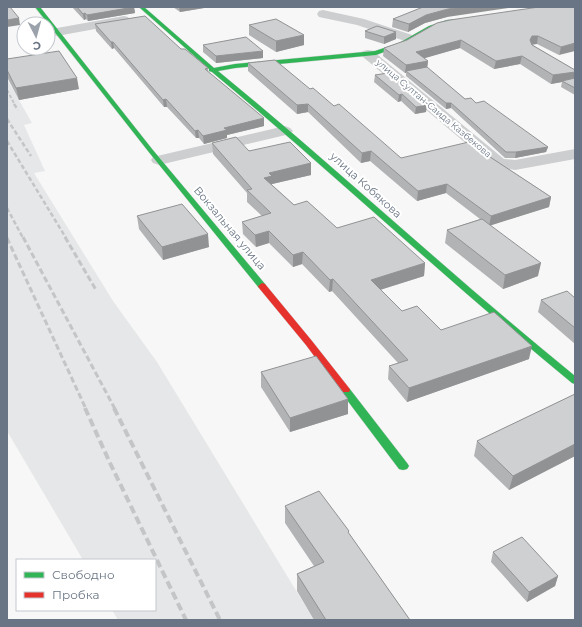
<svg xmlns="http://www.w3.org/2000/svg" width="582" height="627" font-family="Montserrat,sans-serif">
  <rect width="100%" height="100%" fill="#f7f7f7"/>
  <!-- built -->
  <polygon fill="#e6e7e8" points="7,79 32,123 24,125 45,171 34,173 113,301 157,362 314,620 118,620 112,610 155,610 155,560 83,560 7,431"/>
  <g fill="none" stroke-linecap="round" stroke-linejoin="round">
    <!-- fast casing -->
    <g stroke="#d3d4d5" stroke-width="1">
      <g id="fast">
        <polygon points="35,7 40,7 152,149 265,284 266,286 265,288 259,288 148,151"/>
        <path d="M139 7H144L214 68 235 64 375 51 399 43 429 26 447 20 463 19V21L448 23 433 28 403 45 376 55 235 68 218 71C339 170 453 277 575 376V384L572 383C449 282 334 174 212 72L209 71V69Z"/>
        <polygon points="345,387 349,388 407,463 409,466 407,469 403,470 399,469 341,392 340,390 341,388"/>
      </g>
    </g>
    <!-- jam casing -->
    <g stroke="#d3d4d5" stroke-width="1">
      <polygon id="jam" points="262,283 265,284 312,341 349,388 350,390 349,392 341,392 306,345 259,288 258,286"/>
    </g>
    <!-- street -->
    <g fill="#cdced0" fill-rule="evenodd">
      <polygon points="323,10 364,19 415,36 417,39 415,42 411,43 357,25 319,17 317,14 319,11"/>
      <polygon points="124,16 128,17 130,20 128,23 57,36 53,35 51,32 53,29 57,28"/>
      <polygon points="368,50 373,51 504,159 515,160 575,149 575,159 515,170 493,166 363,57 361,54 363,51"/>
      <polygon points="285,126 290,128 293,131 290,134 159,165 153,163 151,160 153,157"/>
    </g>
    <!-- fast -->
    <use href="#fast" fill="#30b455" fill-rule="evenodd"/>
    <!-- jam -->
    <use href="#jam" fill="#e5322d" fill-rule="evenodd"/>
    <!-- rail-far3 -->
    <polyline stroke="#c4c5c6" stroke-width="2" stroke-dasharray="3.5 2" stroke-linecap="butt" points="7,90 15,105"/>
    <!-- rail-far2 -->
    <g stroke="#c4c5c6" stroke-width="2.5" stroke-dasharray="4.5 2.5" stroke-linecap="butt">
      <polyline points="14,104 18,110"/>
      <polyline points="7,119 31,156"/>
      <polyline points="7,141 66,238"/>
      <polyline points="7,208 23,238"/>
    </g>
    <!-- rail-far1 -->
    <g stroke="#c4c5c6" stroke-width="3" stroke-dasharray="6 3" stroke-linecap="butt">
      <polyline points="23,237 115,409"/>
      <polyline points="65,237 96,290"/>
      <polyline points="7,238 86,409"/>
    </g>
    <!-- rail -->
    <g stroke="#c4c5c6" stroke-width="4" stroke-dasharray="8 4" stroke-linecap="butt">
      <polyline points="85,408 110,463 186,620"/>
      <polyline points="114,408 220,620"/>
    </g>
  </g>
  <!-- wall -->
  <g fill="#b2b3b5">
    <polygon points="72,7 134,7 135,13 88,21 86,19 84,20"/>
    <polygon points="173,7 210,7 180,12"/>
    <polygon points="575,7 559,55 537,44 531,44 575,70 575,95 561,87 562,82 551,84 520,64 494,69 460,48 424,58 428,61 427,68 465,99 476,103 548,147 546,152 515,158 505,158 451,108 446,109 406,76 406,73 405,73 383,56 384,48"/>
    <polygon points="447,17 425,23 408,32 392,27 393,19"/>
    <polygon points="95,24 181,49 208,68 208,72 264,126 227,135 227,138 204,144 199,138 196,138 167,107 164,107 114,48 112,49 96,31"/>
    <polygon points="249,25 304,35 304,45 276,52 249,35"/>
    <polygon points="365,31 396,39 384,44 365,38"/>
    <polygon points="203,45 263,58 216,63 203,52"/>
    <polygon points="7,59 79,89 19,100 7,77"/>
    <polygon points="248,63 310,89 334,106 401,158 489,156 551,197 549,207 490,225 538,276 503,289 445,243 447,230 480,219 446,193 417,201 370,161 361,163 308,112 297,114 248,71"/>
    <polygon points="388,73 426,112 415,114 401,101 398,102 374,82 375,75"/>
    <polygon points="212,143 311,163 311,175 272,184 272,185 294,205 337,228 425,263 424,276 380,290 402,311 441,330 529,359 407,402 388,379 389,366 398,363 332,291 329,292 302,264 293,267 269,243 256,247 243,234 242,222 262,216 247,202 247,193 213,154"/>
    <polygon points="137,216 209,247 163,260 139,229"/>
    <polygon points="575,298 575,344 538,312 541,300"/>
    <polygon points="261,372 348,414 290,432 261,387"/>
    <polygon points="575,394 575,456 509,490 474,456 477,441"/>
    <polygon points="285,506 349,534 410,620 314,620 297,591 297,574 314,566 285,523"/>
    <polygon points="493,552 558,576 555,586 527,602 491,562"/>
  </g>
  <!-- shaded-wall -->
  <g fill="#919293">
    <polygon points="134,7 135,13 88,21 87,15"/>
    <polygon points="179,7 210,7 180,12"/>
    <polygon points="461,7 516,7 447,17 425,23 408,32 409,24 426,15 448,9"/>
    <polygon points="85,13 86,19 84,20 83,14"/>
    <polygon points="19,18 20,25 7,27 7,20"/>
    <polygon points="396,32 396,39 384,44 384,37"/>
    <polygon points="304,35 304,45 276,52 276,41"/>
    <polygon points="532,36 538,36 537,44 531,45 530,40"/>
    <polygon points="461,40 460,48 415,61 416,52"/>
    <polygon points="111,42 113,42 114,48 112,49"/>
    <polygon points="575,43 575,51 559,55 561,47"/>
    <polygon points="263,51 263,58 216,63 216,56"/>
    <polygon points="522,56 520,64 494,69 496,61"/>
    <polygon points="428,61 427,69 406,71 406,73 405,73 406,65"/>
    <polygon points="575,72 575,80 562,81 562,82 551,84 553,75"/>
    <polygon points="77,78 79,89 19,100 16,88"/>
    <polygon points="402,94 401,101 398,102 399,95"/>
    <polygon points="166,99 167,107 164,107 163,100"/>
    <polygon points="446,103 451,103 451,108 446,109"/>
    <polygon points="308,104 308,112 297,114 297,105"/>
    <polygon points="427,105 426,112 415,114 416,107"/>
    <polygon points="264,118 264,126 227,135 227,138 204,144 203,136 224,128"/>
    <polygon points="198,130 199,138 196,138 195,131"/>
    <polygon points="548,147 546,152 515,158 516,152"/>
    <polygon points="371,151 370,161 361,163 362,153"/>
    <polygon points="311,163 311,175 272,184 272,187 264,178 269,173"/>
    <polygon points="447,184 446,193 417,201 418,191"/>
    <polygon points="551,197 549,207 489,226 491,216"/>
    <polygon points="269,231 269,243 256,247 255,235"/>
    <polygon points="208,234 209,247 163,260 162,247"/>
    <polygon points="303,252 302,264 293,267 293,255"/>
    <polygon points="425,263 424,276 370,293 371,280"/>
    <polygon points="541,263 538,276 503,289 505,275"/>
    <polygon points="333,279 332,291 329,292 330,280"/>
    <polygon points="532,346 529,359 407,402 409,388"/>
    <polygon points="348,399 348,414 290,432 290,418"/>
    <polygon points="575,444 575,456 509,490 513,476"/>
    <polygon points="558,576 555,586 527,602 529,592"/>
  </g>
  <!-- building -->
  <g fill="#cfd0d2" stroke="#919293">
    <polygon points="7,7 10,7 19,18 7,20"/>
    <polygon points="77,7 134,7 87,15 85,13 83,14"/>
    <polygon points="423,7 461,7 448,9 426,15 409,24 393,19"/>
    <polygon points="539,7 575,7 575,43 561,47 538,36 532,36 530,40 532,45 575,70 575,72 553,75 522,56 496,61 461,40 416,52 428,61 406,65 384,48 407,40 437,23 450,20"/>
    <polygon points="145,16 181,49 185,49 208,68 205,69 264,118 224,128 227,130 203,136 198,130 195,131 166,99 163,100 113,42 111,42 95,24"/>
    <polygon points="276,19 304,35 276,41 249,25"/>
    <polygon points="377,26 396,32 384,37 365,31"/>
    <polygon points="246,37 263,51 216,56 203,45"/>
    <polygon points="59,51 77,78 16,88 7,70 7,59"/>
    <polygon points="275,60 310,89 313,88 334,106 339,104 401,158 473,141 490,154 487,155 551,197 491,216 447,184 418,191 371,151 362,153 308,104 297,105 248,63"/>
    <polygon points="427,67 465,99 471,98 476,103 484,101 548,147 516,152 506,152 451,103 446,103 406,71"/>
    <polygon points="388,73 427,105 416,107 402,94 399,95 375,75"/>
    <polygon points="575,78 575,88 562,81"/>
    <polygon points="236,137 249,151 290,142 311,163 269,173 272,176 264,178 294,205 307,201 337,228 374,217 425,263 371,280 402,311 417,306 441,330 494,312 532,346 409,388 389,366 408,360 333,279 330,280 303,252 293,255 269,231 255,235 242,222 271,213 247,190 252,189 212,143"/>
    <polygon points="182,204 208,234 162,247 137,216"/>
    <polygon points="482,219 541,263 505,275 447,230"/>
    <polygon points="567,291 575,298 575,328 541,300"/>
    <polygon points="316,356 348,399 290,418 261,372"/>
    <polygon points="575,394 575,444 513,476 477,441"/>
    <polygon points="319,491 349,531 348,532 410,620 326,620 297,574 324,562 285,506"/>
    <polygon points="522,537 558,576 529,592 493,552"/>
  </g>
  <g text-anchor="middle" dominant-baseline="central" stroke-width="4" stroke-linejoin="round" paint-order="stroke">
    <!-- far-street labels -->
    <g font-size="9" fill="#697584" stroke="#fff">
      <text transform="translate(434 108) rotate(40)">улица Султан-Саида Казбекова</text>
    </g>
    <!-- street labels -->
    <g font-size="11" fill="#697584" stroke="#fff">
      <text transform="translate(366 185) rotate(42)">улица Кобякова</text>
      <text transform="translate(230 228) rotate(50)">Вокзальная улица</text>
    </g>
  </g>
  <!-- border -->
  <rect width="582" height="627" fill="none" stroke="#697584" stroke-width="16"/>
  <!-- legend -->
  <rect x="16" y="559" width="140" height="52" fill="#ffffff" stroke="#c3c8ce"/>
  <rect x="24" y="572" width="20" height="6" fill="#30b455" stroke="#c3c8ce"/>
  <text x="52" y="579" font-size="12" fill="#697584">Свободно</text>
  <rect x="24" y="592" width="20" height="6" fill="#e5322d" stroke="#c3c8ce"/>
  <text x="52" y="599" font-size="12" fill="#697584">Пробка</text>
  <!-- north arrow -->
  <g transform="translate(36 36) rotate(174)"><circle r="19" fill="#ffffff" stroke="#c3c8ce"/>
  <path d="M0-3L7 15L0 10L-7 15Z" fill="#9ba2ac"/>
  <text y="-6" font-size="11" font-weight="bold" text-anchor="middle" fill="#697584">С</text>
  </g>
</svg>
